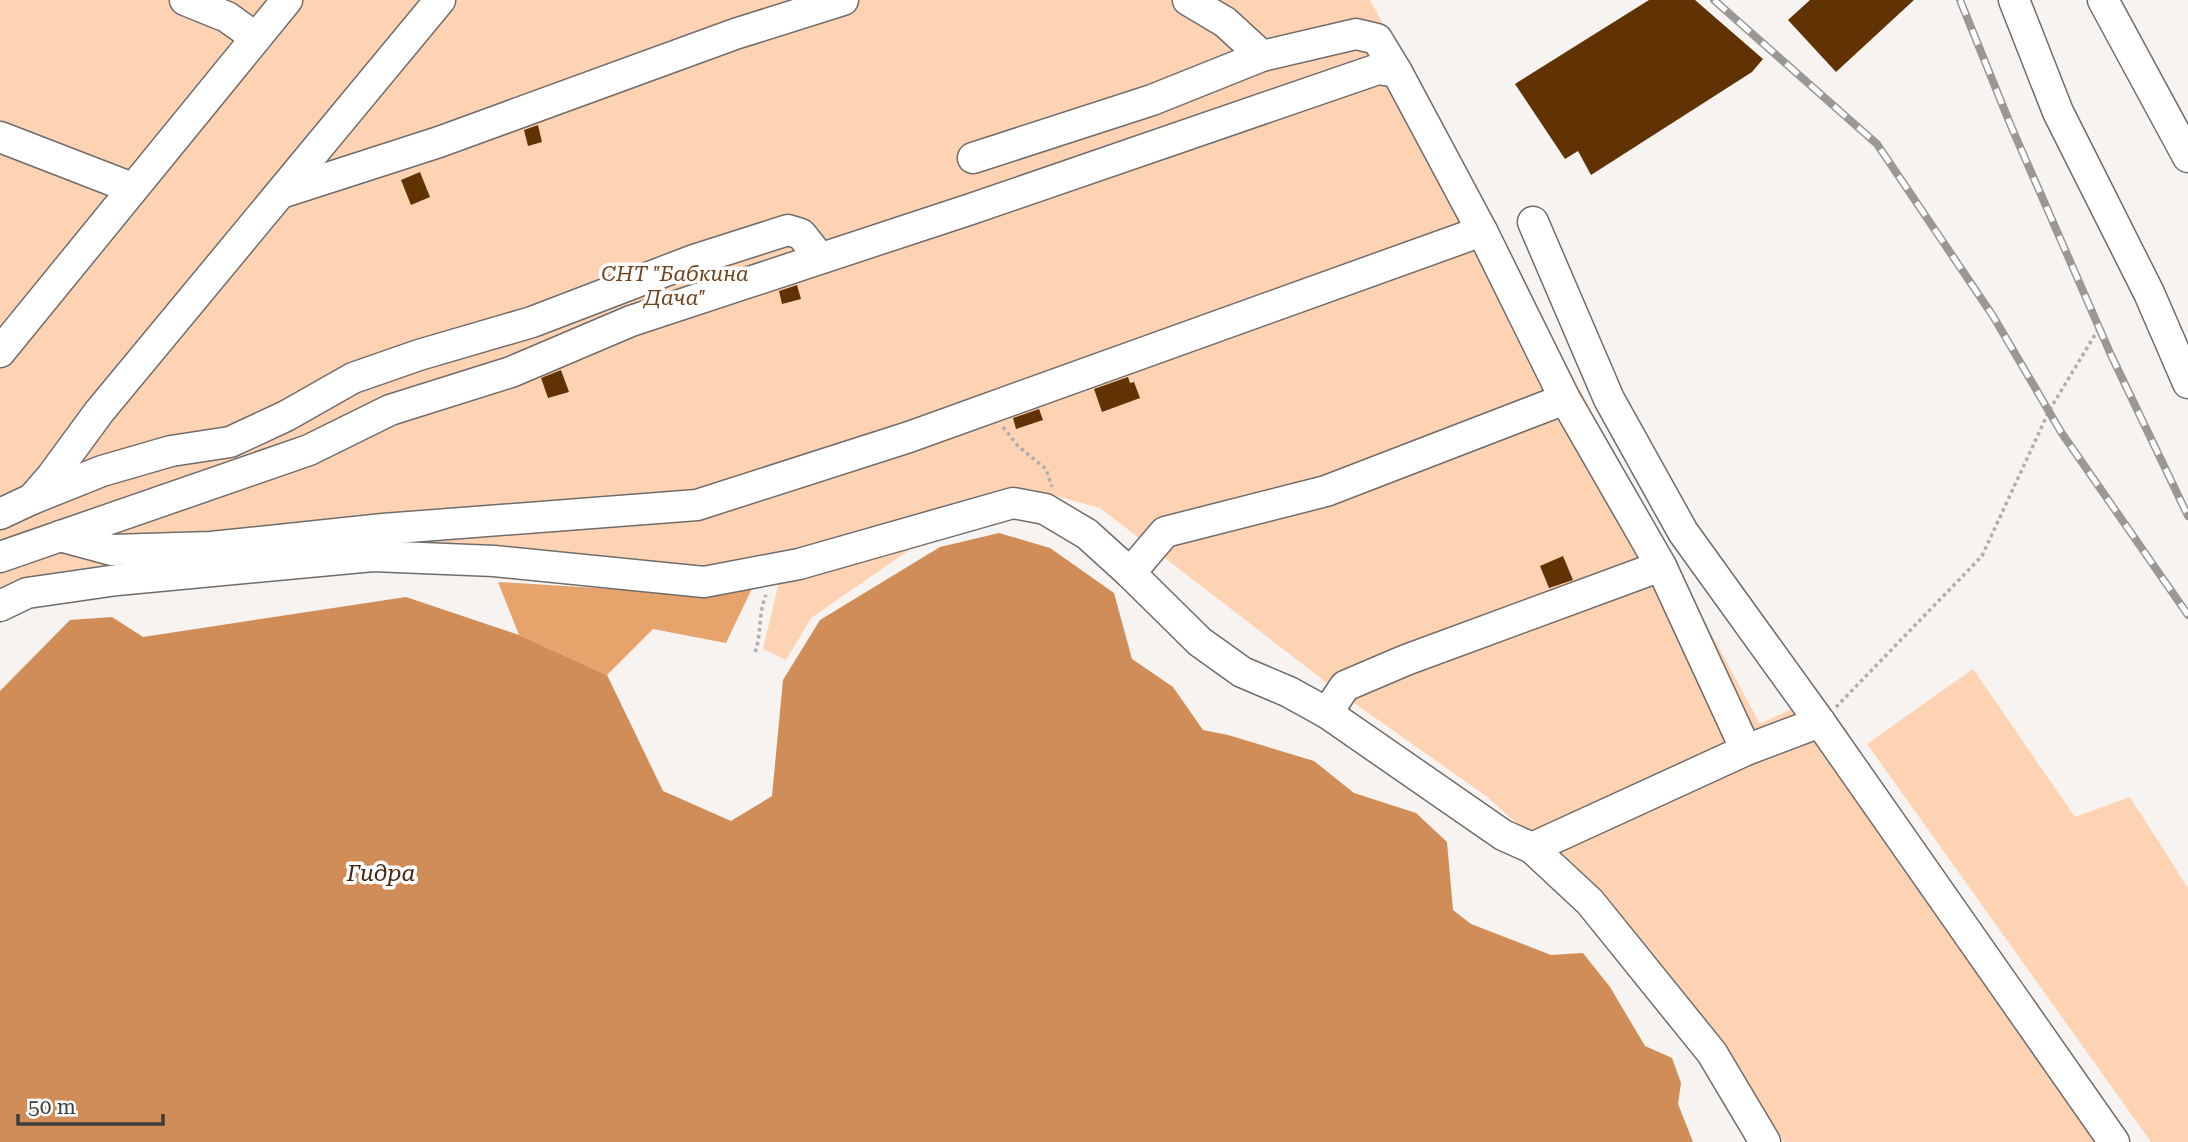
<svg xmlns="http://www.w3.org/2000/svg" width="2188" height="1142" font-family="'Roboto Serif',serif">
  <rect width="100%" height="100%" fill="#f6f3f0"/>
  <!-- green -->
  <g fill="#fed3b3">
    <polygon points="0,0 1370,0 1760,724 1798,706 2102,1142 1784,1142 1754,1093 1690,1002 1611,906 1486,796 1340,693 1100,508 1031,489 777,562 673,573 432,547 0,590"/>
    <polygon points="931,535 811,618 786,660 763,649 780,578"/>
    <polygon points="1973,669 2075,817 2130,797 2188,888 2188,1142 2151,1142 1867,744"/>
  </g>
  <!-- forest -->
  <polygon fill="#e7a36c" points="756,580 726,643 653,629 607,675 519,635 498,582 629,590"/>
  <!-- water -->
  <polygon fill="#d08d57" points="999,533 1050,548 1114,593 1132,659 1173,687 1203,730 1228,735 1314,761 1354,793 1416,813 1447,842 1453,910 1471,924 1551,955 1583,953 1610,987 1645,1046 1672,1058 1681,1083 1678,1104 1693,1142 0,1142 0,691 70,620 112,617 143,637 406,597 519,635 607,675 663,791 731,821 772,796 783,680 820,620 940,547"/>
  <!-- building -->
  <g fill="#613202">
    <polygon points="1649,0 1695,0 1763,59 1752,72 1591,175 1578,151 1565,159 1515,84"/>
    <polygon points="1810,0 1914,0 1836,72 1788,20"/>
    <polygon points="538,125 542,142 528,146 524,130"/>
    <polygon points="420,172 430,197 411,205 401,180"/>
    <polygon points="797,285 801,299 782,304 779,291"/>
    <polygon points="561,370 569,392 548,398 541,378"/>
    <polygon points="1128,377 1130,383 1134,382 1140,398 1102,412 1094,389"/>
    <polygon points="1039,409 1043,420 1016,429 1013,418"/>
    <polygon points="1563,556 1573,580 1549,588 1540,566"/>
  </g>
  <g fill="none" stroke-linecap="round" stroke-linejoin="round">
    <!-- minor casing -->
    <g stroke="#6f6c6a" stroke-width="33">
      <g id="minor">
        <polyline points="185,0 227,17 255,37"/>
        <polyline points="1188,0 1225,22 1262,56"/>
        <polyline points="2014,0 2058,112 2149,293 2188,383"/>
        <polyline points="2103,0 2188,157"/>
        <polyline points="0,137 132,188"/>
        <polyline points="973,158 1152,100 1262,56 1356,34 1377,39 1397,72"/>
        <polyline points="281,193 439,142 735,34 843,0"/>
        <polyline points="1533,222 1609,399 1683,532 1820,722 2114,1142"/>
        <polyline points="0,352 287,0"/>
        <polyline points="32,499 102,471 171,451 230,442 286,416 353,378 419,355 532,322 694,260 788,230 801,234 820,258"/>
        <polyline points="0,514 32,499 52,476 99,412 440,0"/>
        <polyline points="60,536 112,550 211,547 383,529 697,505 909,437 1482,231"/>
        <polyline points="0,557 309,450 390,410 511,372 631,321 971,209 1378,69 1397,72 1482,231 1565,399 1661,566 1746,750"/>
        <polyline points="1130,573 1165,532 1326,491 1565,399"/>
        <polyline points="0,606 27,593 117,580 373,556 494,561 704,582 799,564 1013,503 1045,509 1087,534 1130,573 1200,642 1242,672 1289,692 1327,713 1503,835 1532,848 1590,902 1712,1053 1765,1142"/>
        <polyline points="1327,713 1345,686 1406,660 1661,566"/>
        <polyline points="1532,848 1746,750 1820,722"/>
      </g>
    </g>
    <!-- path -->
    <g stroke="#b0aeac" stroke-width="3.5" stroke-dasharray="3.5 3.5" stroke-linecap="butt">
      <polyline points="1003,427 1018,446 1046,469 1052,487"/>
      <path d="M755 652C762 633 758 613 766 595"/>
      <polyline points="1836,707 1982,556 2049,411 2099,328"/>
    </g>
    <!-- minor -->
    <use href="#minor" stroke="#fff" stroke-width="30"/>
    <!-- rail casing -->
    <g stroke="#9a9896" stroke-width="8">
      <g id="rail">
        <polyline points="1714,0 1877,144 1993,316 2061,432 2188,615"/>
        <polyline points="1960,0 2011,126 2111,355 2188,516"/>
      </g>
    </g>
    <!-- rail -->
    <use href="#rail" stroke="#fff" stroke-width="5" stroke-dasharray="16" stroke-linecap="butt"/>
  </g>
  <g text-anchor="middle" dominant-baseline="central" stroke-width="7" stroke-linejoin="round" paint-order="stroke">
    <!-- park labels -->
    <g font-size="21" font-style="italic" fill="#70421a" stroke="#fff">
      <text x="675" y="274">СНТ "Бабкина<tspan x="675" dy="24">Дача"</tspan></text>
    </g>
    <!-- water labels -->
    <g font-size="23" font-style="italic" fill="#442810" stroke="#fff">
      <text x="381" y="873">Гидра</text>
    </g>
  </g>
  <!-- scale -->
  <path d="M18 1114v10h145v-10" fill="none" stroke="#3e3d3c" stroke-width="3.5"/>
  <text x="28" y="1114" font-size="21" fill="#3e3d3c" stroke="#ffffff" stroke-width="5" paint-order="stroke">50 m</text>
</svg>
